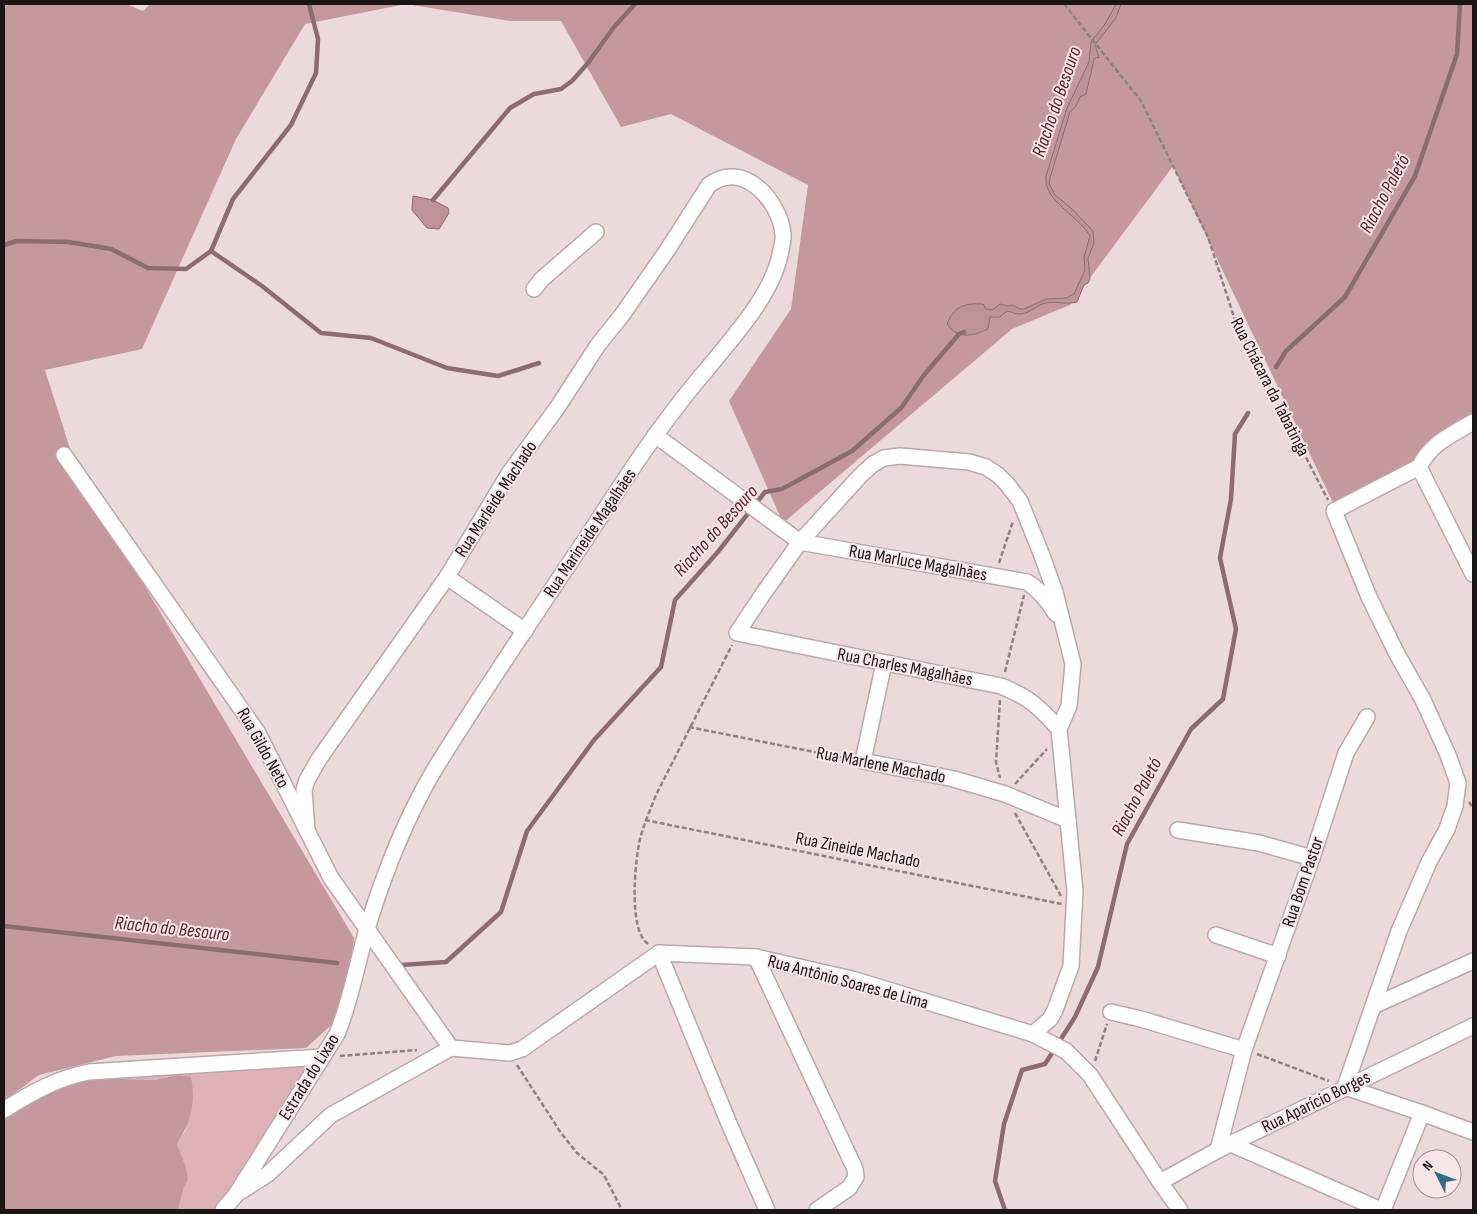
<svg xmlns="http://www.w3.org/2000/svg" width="1477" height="1214" font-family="'Sofia Sans Condensed',sans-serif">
  <rect width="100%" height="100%" fill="#ecd9db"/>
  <!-- green -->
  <polygon fill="#ddb1b7" points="303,1064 308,1070 307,1074 215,1210 178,1210 184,1187 188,1179 186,1167 177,1144 186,1129 178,1075 155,1080 103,1078"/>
  <!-- forest -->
  <g fill="#c4989e">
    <polygon points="4,4 126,4 143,11 150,4 1473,4 1473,428 1335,507 1173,166 1070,305 1012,329 783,523 729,401 791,309 808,185 671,114 621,127 561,21 510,21 406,4 305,24 236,139 142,349 45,370 78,474 354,938 347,1011 306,1048 116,1056 39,1075 4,1101"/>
    <path d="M178 1075 191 1077C196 1104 191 1121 177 1144L186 1167 188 1179 184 1187 178 1210H4V1120L56 1085 92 1078 155 1080Z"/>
  </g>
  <!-- water -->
  <g fill="#be9298" stroke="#8d6c71">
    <path d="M1116 4H1121L1116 18 1095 45 1099 58 1096 57 1094 60 1086 94 1080 97 1076 106 1070 112 1050 178 1049 184 1055 195 1071 208 1093 231 1094 243 1088 258 1090 279 1088 283 1084 285 1077 302C1066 305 1057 301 1046 303 1037 304 1031 313 1021 314 1011 315 1010 306 1000 317H990L988 329C973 336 958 340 947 324 954 306 965 303 983 304L986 309 992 310 1000 304 1008 306 1012 305 1020 309H1024L1046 299 1066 298 1074 294 1085 270 1084 257 1090 236C1078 215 1043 201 1046 176L1067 108 1089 62 1091 42 1105 24Z"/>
    <polygon points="413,196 433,200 448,208 449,213 439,229 427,228 412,210"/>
  </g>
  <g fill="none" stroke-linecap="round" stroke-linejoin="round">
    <!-- stream -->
    <g stroke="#8d6c71" stroke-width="4.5">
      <polyline points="433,200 510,108 534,94 561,89 572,81 588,63 614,27 635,4"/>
      <polyline points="4,245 17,241 69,242 111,249 148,268 186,269 211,251 233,199 291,125 316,73 318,39 309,4"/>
      <polyline points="211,251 262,286 321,333 371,338 447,368 498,376 539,363"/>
      <polyline points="1276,367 1286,351 1345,297 1415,176 1457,54 1460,4"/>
      <polyline points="4,926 337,963"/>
      <polyline points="401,965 446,962 501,912 527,831 594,740 661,667 675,600 717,553 765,492 782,489 852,451 901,408 924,375 959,334 964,332"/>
      <polyline points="1005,1210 995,1181 1004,1124 1022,1070 1045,1064 1075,1017 1098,967 1127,844 1191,729 1223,699 1236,629 1220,558 1231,499 1235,434 1248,413"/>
    </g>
    <!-- minor casing -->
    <g stroke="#baa8aa" stroke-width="18">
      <g id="minor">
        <polyline points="534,289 542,279 596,232"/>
        <path d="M1473 422C1450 436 1432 442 1419 467L1473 574"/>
        <path d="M655 435 800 542 1027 582C1040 590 1048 601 1056 614"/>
        <polyline points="64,455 258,733 331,878 451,1048"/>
        <polyline points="447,577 525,631"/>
        <polyline points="884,663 863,761 954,779 1005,794 1068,820"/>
        <polyline points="1178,830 1259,843 1312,858"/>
        <polyline points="1216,935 1278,956"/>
        <polyline points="659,953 730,1126 767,1210"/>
        <polyline points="756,957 855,1169 856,1177 849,1188 817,1210"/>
        <polyline points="1373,1006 1473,961"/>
        <polyline points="1111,1012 1141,1019 1244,1050"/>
        <path d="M1033 1034 1050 1019 1055 1010 1071 966 1075 891 1059 729 1069 706 1073 664 1055 592 1041 553 1020 501 1007 484 998 475 986 467 969 462 900 456 884 458 873 464 860 476 800 542 763 594 737 633 1001 686C1030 698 1038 706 1059 729"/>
        <polyline points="1345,1087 1399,931 1429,862 1447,829 1455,806 1458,783 1448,755 1423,700 1397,654 1369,597 1334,511 1419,467"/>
        <polyline points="1345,1087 1422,1113 1473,1132"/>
        <path d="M4 1110C31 1093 57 1078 89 1072L322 1057"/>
        <polyline points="1231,1144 1381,1210"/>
        <polyline points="1218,1150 1244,1050 1312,858 1346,753 1367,717"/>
        <polyline points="1160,1182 1218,1150 1473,1026"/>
        <polyline points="240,1192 268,1174 331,1115 451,1048 510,1053 522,1049 659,953 756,957 852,979 1033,1034 1066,1051 1090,1075 1160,1182 1180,1210"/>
        <path d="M223 1210 235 1196 337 1034C351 1000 357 964 367 929 384 873 406 817 436 767 480 696 527 627 573 558 601 517 627 474 657 433 673 411 690 389 708 368 734 336 771 296 780 255 781 248 784 241 783 234 780 201 743 159 709 185L666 252 622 315 598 345 557 408 508 475 447 577 319 759 307 780 304 790 307 831"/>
        <polyline points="1383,1210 1422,1113"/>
      </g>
    </g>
    <!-- path -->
    <g stroke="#8f8182" stroke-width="2.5" stroke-dasharray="5 2.5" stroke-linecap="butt">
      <polyline points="1064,4 1141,101 1208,237 1235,320 1328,500"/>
      <polyline points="999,563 1013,521"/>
      <polyline points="1005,672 1024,595"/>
      <polyline points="1000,700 996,762 1000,778"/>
      <polyline points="689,727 849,759"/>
      <polyline points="1015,784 1047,749"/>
      <polyline points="1469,802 1473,808"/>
      <polyline points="1015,813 1061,896"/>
      <polyline points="645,820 1062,904"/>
      <path d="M648 944C628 930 635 861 640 839 644 824 650 810 656 795L732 645"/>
      <polyline points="1257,1054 1329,1081"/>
      <polyline points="340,1056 417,1050"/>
      <polyline points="1095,1061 1107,1024"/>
      <polyline points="517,1065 561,1133 577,1153 604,1175 622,1210"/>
    </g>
    <!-- minor -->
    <use href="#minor" stroke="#fff" stroke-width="15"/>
  </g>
  <g text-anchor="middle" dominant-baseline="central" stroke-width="4" stroke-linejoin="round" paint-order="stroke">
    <!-- street labels -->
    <g font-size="18" fill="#1b1515" stroke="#f9e6e8">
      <text transform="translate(1270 387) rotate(63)">Rua Chácara da Tabatinga</text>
      <text transform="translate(496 499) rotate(-57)">Rua Marleide Machado</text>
      <text transform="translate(590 533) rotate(-56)">Rua Marineide Magalhães</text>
      <text transform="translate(918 563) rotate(10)">Rua Marluce Magalhães</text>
      <text transform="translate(905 667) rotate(11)">Rua Charles Magalhães</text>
      <text transform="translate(263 748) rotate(61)">Rua Gildo Neto</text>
      <text transform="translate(881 765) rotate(11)">Rua Marlene Machado</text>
      <text transform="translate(858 850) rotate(11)">Rua Zineide Machado</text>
      <text transform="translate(1303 882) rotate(-71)">Rua Bom Pastor</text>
      <text transform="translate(848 982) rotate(15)">Rua Antônio Soares de Lima</text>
      <text transform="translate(309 1077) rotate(-58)">Estrada do Lixao</text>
      <text transform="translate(1316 1102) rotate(-26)">Rua Aparício Borges</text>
    </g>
    <!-- water labels -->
    <g font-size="19" font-style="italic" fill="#5b222e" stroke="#f9e6e8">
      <text transform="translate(1057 102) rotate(-71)">Riacho do Besouro</text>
      <text transform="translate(1385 194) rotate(-62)">Riacho Paletó</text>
      <text transform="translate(716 531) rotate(-48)">Riacho do Besouro</text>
      <text transform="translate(1137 797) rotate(-62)">Riacho Paletó</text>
      <text transform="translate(172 929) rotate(6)">Riacho do Besouro</text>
    </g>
  </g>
  <!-- border -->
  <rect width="1477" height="1214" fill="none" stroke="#1b1515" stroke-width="10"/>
  <!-- north arrow -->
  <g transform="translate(1437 1174) rotate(312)"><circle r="24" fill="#f9e6e8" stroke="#a09294"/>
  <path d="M0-4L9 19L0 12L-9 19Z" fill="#2e7082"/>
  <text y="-8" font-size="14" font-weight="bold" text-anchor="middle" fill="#1b1515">N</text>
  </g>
</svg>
